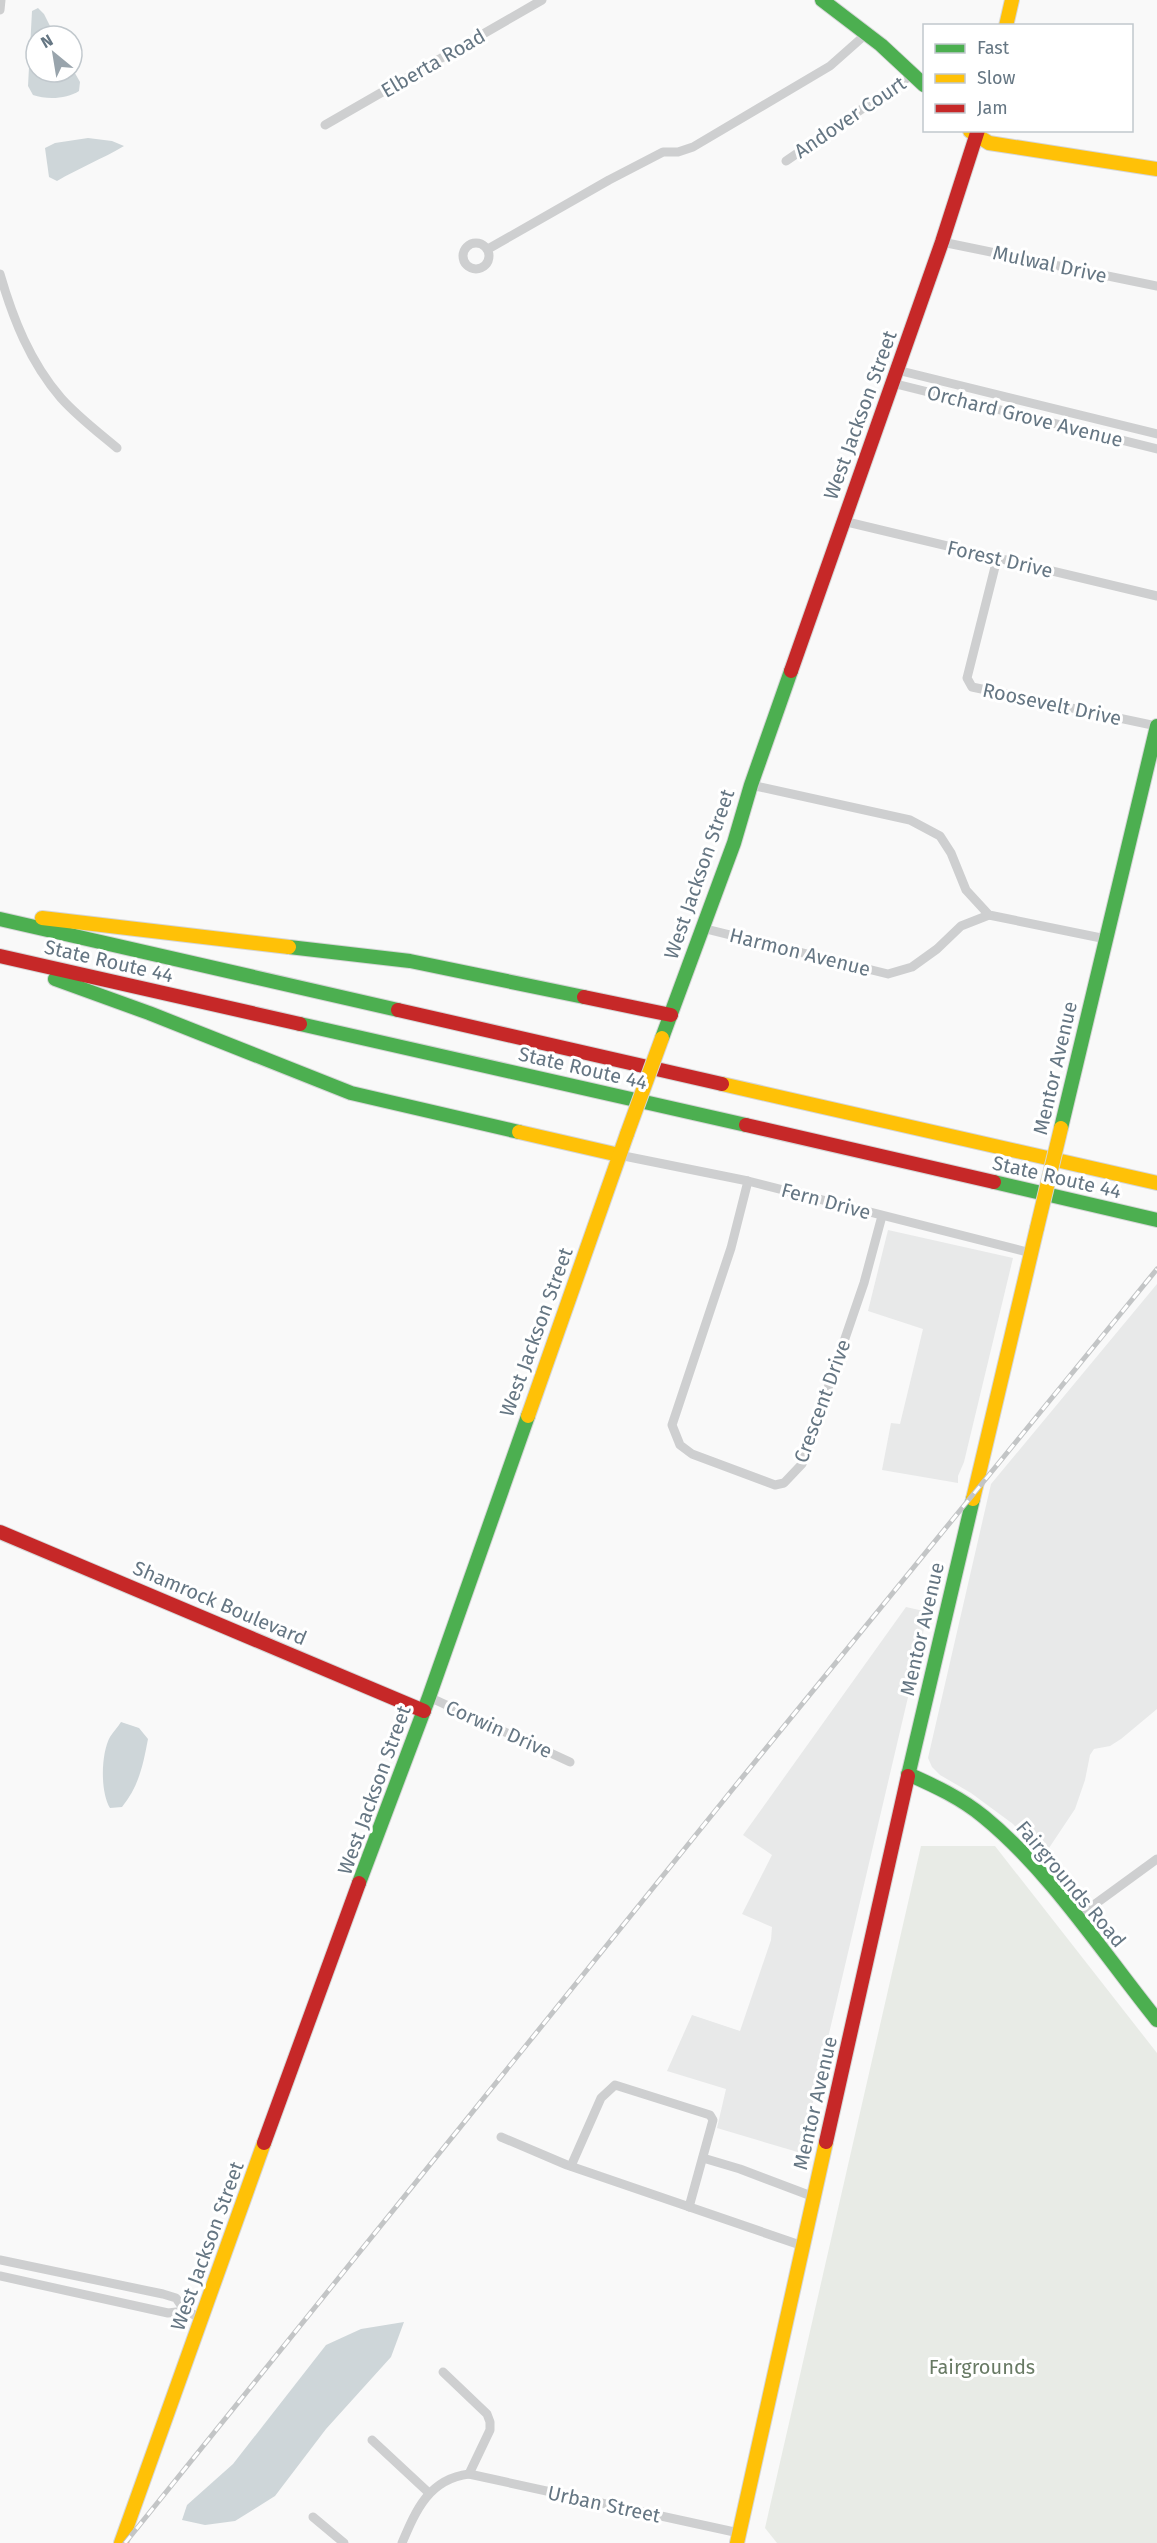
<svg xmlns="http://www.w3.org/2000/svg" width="1157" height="2543" font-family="'Fira Sans',sans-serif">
  <rect width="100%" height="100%" fill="#f9f9f9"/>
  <!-- built -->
  <g fill="#e8e9e9">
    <polygon points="888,1230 1013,1258 964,1462 958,1476 958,1483 882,1470 891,1423 900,1424 923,1329 868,1311"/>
    <polygon points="1157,1284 1157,1709 1121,1739 1110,1746 1094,1749 1090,1755 1085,1780 1075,1809 1043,1857 1013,1824 971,1793 940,1775 932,1767 928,1758 991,1484"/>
    <polygon points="906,1607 928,1612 801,2153 717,2128 726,2089 667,2071 692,2015 740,2031 771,1940 772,1927 742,1914 772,1855 743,1835"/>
  </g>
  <!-- green -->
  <polygon fill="#e8ebe6" points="921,1846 995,1846 1157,2053 1157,2543 777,2543 765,2528"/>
  <!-- water -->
  <g fill="#ced6d9">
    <path d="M38 8 44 14 55 36H36V72H72V68L80 82 79 91C67 99 47 100 33 95L28 86 32 11Z"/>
    <path d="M88 138 112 141 124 146C102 159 79 168 57 181L49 177 45 148 55 143Z"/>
    <path d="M121 1722 139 1728 148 1739C143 1765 139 1786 122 1807L110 1808C100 1792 101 1753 110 1737 113 1732 118 1727 121 1722Z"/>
    <polygon points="404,2322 391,2357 326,2429 275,2496 235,2521 205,2525 182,2520 187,2505 233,2464 326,2345 361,2329"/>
  </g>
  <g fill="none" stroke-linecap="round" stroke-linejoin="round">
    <!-- fast casing -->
    <g stroke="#d5d6d7" stroke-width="16">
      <g id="fast">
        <polyline points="822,0 881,45 924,85"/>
        <polyline points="0,919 398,1010"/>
        <polyline points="289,947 410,961 584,997"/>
        <polyline points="55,979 149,1013 351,1093 519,1132"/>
        <polyline points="300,1024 746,1125"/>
        <polyline points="662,1038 734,843 751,785 791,671"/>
        <polyline points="1061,1128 1157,726"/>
        <polyline points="994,1182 1157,1220"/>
        <path d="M908 1774C935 1786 961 1798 984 1817 1050 1871 1103 1953 1157 2020"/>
        <polyline points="908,1776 973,1499"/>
        <polyline points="359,1883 429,1697 528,1416"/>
      </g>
    </g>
    <!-- slow casing -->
    <g stroke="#d5d6d7" stroke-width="16">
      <g id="slow">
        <polyline points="1006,26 1012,0"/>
        <polyline points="970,131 989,143 1157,169"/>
        <polyline points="42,918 289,947"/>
        <polyline points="722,1084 1157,1183"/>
        <polyline points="519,1132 619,1155"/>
        <polyline points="528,1416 627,1134"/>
        <polyline points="973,1499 1037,1228"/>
        <polyline points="121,2543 264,2143"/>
        <polyline points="737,2543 826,2142"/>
      </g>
    </g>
    <!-- jam casing -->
    <g stroke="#d5d6d7" stroke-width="16">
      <g id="jam">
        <polyline points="791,671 942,242 978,130"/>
        <polyline points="0,956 300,1024"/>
        <polyline points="584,997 671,1015"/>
        <polyline points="398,1010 722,1084"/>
        <polyline points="746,1125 994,1182"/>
        <polyline points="0,1532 424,1711"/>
        <polyline points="826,2142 908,1776"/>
        <polyline points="264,2143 359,1883"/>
      </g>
    </g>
    <!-- street -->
    <g stroke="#cecfd0" stroke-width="9">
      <polyline points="0,10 1,0"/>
      <polyline points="325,125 542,0"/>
      <polyline points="786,161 913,74"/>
      <polyline points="942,242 1157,286"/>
      <circle cx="476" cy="256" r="13"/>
      <polyline points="488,249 609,180 663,152 678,152 693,147 830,66 865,35"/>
      <path d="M0 274C13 319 30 362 61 398 78 417 98 432 117 448"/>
      <polyline points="897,370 1157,434"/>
      <polyline points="892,383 1157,449"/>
      <polyline points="843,521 1157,596"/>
      <polyline points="997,559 967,678 972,687 1157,726"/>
      <polyline points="751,785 910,820 940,836 951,853 966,890 989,915 1106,939"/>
      <polyline points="702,928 888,974 912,967 937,949 961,926 989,915"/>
      <polyline points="619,1155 748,1181 1031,1253"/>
      <polyline points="748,1181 731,1248 672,1425 680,1445 692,1454 775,1485 784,1483 802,1464 864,1283 882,1216"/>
      <polyline points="429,1697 570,1762"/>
      <polyline points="1076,1918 1157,1859"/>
      <polyline points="501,2137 567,2165 803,2246"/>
      <polyline points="703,2158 740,2169 814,2197"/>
      <polyline points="571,2166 601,2098 615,2085 710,2115 713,2120 689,2207"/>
      <polyline points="0,2260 163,2294 176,2298 185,2311"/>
      <polyline points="0,2276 168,2313 185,2311 202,2318"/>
      <polyline points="372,2440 429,2493"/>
      <polyline points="469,2474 739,2533"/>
      <polyline points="313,2517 344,2543"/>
      <path d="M402 2543C416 2510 429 2479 469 2474L490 2430V2422L487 2414 443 2372"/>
    </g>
    <!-- fast -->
    <use href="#fast" stroke="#4caf50" stroke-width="14"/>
    <!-- slow -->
    <use href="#slow" stroke="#ffc107" stroke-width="14"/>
    <!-- jam -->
    <use href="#jam" stroke="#c62828" stroke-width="14"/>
    <!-- rail casing -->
    <g stroke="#c3c5c6" stroke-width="5">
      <polyline id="rail" points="125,2543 732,1790 1157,1269"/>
    </g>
    <!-- rail -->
    <use href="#rail" stroke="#fff" stroke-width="3" stroke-dasharray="9" stroke-linecap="butt"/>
    <!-- slow-bridge casing -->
    <g stroke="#d5d6d7" stroke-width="16" stroke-linecap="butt">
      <g id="slow-bridge">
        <polyline points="627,1134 662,1038"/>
        <polyline points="1037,1228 1061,1128"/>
      </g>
    </g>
    <!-- slow-bridge -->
    <use href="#slow-bridge" stroke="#ffc107" stroke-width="14"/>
  </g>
  <g text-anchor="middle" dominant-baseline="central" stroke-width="6" stroke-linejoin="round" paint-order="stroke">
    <!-- street labels -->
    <g font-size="20" fill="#657683" stroke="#fff">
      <text transform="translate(433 63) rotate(-30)">Elberta Road</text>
      <text transform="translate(850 117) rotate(-34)">Andover Court</text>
      <text transform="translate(1050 264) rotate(12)">Mulwal Drive</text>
      <text transform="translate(860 415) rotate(-70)">West Jackson Street</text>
      <text transform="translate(1025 416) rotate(14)">Orchard Grove Avenue</text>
      <text transform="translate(1000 559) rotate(13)">Forest Drive</text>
      <text transform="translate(1052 704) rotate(12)">Roosevelt Drive</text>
      <text transform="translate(699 874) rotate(-71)">West Jackson Street</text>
      <text transform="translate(800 952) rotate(14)">Harmon Avenue</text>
      <text transform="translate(109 961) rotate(13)">State Route 44</text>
      <text transform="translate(583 1068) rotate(13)">State Route 44</text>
      <text transform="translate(1055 1068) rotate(-77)">Mentor Avenue</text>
      <text transform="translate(1057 1177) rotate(13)">State Route 44</text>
      <text transform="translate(826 1201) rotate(15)">Fern Drive</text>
      <text transform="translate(536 1332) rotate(-70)">West Jackson Street</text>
      <text transform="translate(822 1401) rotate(-70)">Crescent Drive</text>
      <text transform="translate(220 1603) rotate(23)">Shamrock Boulevard</text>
      <text transform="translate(922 1629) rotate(-77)">Mentor Avenue</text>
      <text transform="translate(499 1729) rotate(24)">Corwin Drive</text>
      <text transform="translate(374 1790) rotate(-70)">West Jackson Street</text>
      <text transform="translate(1071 1884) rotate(50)">Fairgrounds Road</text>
      <text transform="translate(815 2103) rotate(-77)">Mentor Avenue</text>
      <text transform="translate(207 2246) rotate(-70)">West Jackson Street</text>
      <text transform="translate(604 2504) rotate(12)">Urban Street</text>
    </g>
    <!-- park labels -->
    <g font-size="20" fill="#687a64" stroke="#fff">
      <text x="982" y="2367">Fairgrounds</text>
    </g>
  </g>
  <!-- legend -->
  <rect x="923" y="24" width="210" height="108" fill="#ffffff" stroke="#c1c8cd" stroke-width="1.5"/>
  <rect x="935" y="44" width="30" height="9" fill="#4caf50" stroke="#c1c8cd" stroke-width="1.5"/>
  <text x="977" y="54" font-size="18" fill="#657683">Fast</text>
  <rect x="935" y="74" width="30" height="9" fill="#ffc107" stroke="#c1c8cd" stroke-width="1.5"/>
  <text x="977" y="84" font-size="18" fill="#657683">Slow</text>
  <rect x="935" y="104" width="30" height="9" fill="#c62828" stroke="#c1c8cd" stroke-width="1.5"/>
  <text x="977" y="114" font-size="18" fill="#657683">Jam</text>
  <!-- north arrow -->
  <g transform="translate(54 54) rotate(330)"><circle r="28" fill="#ffffff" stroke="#c1c8cd" stroke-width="1.5"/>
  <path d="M0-4.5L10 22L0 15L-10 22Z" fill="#99a4ac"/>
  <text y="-9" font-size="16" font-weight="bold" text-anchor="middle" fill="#657683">N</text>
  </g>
</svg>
